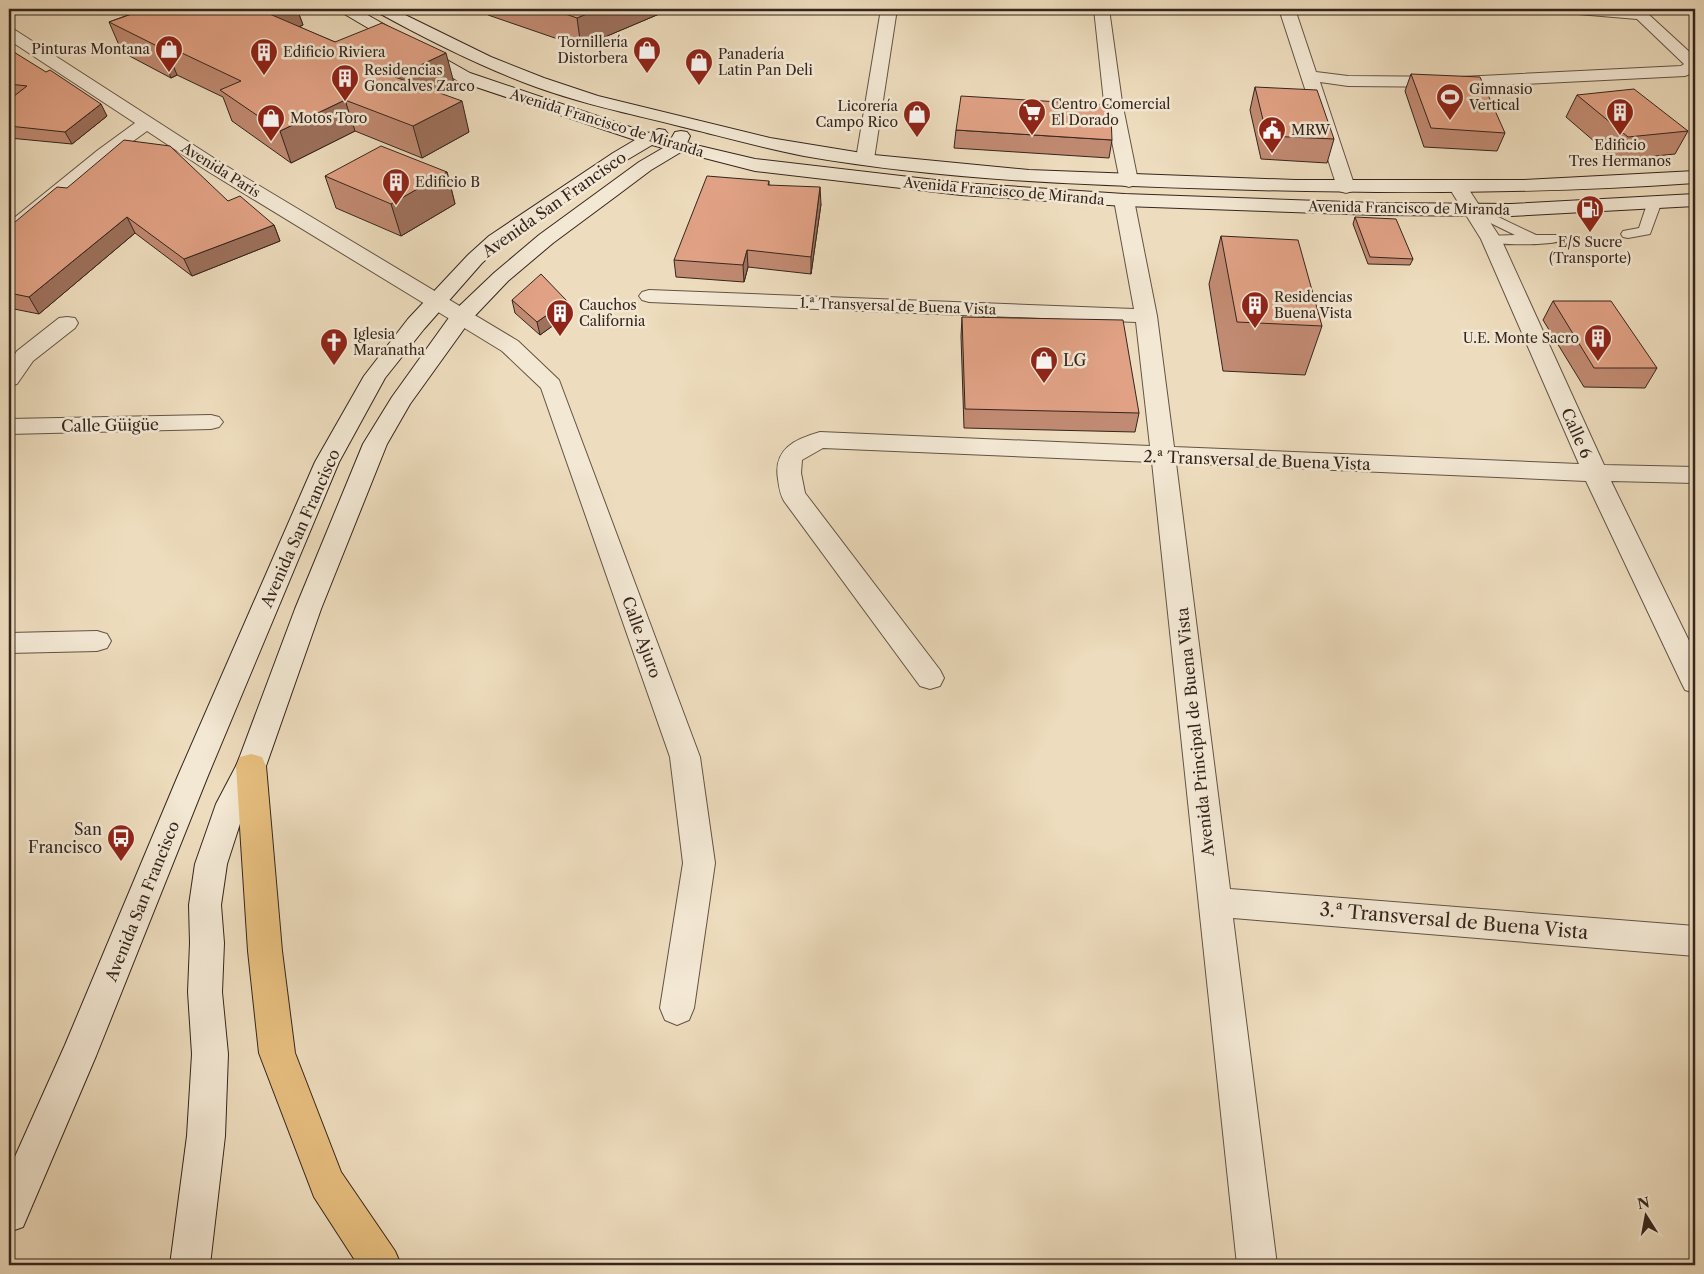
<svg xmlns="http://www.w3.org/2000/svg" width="1704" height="1274" font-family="'Libre Caslon Text',serif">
  <rect width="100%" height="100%" fill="#eddcbd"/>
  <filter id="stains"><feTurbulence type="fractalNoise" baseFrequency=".004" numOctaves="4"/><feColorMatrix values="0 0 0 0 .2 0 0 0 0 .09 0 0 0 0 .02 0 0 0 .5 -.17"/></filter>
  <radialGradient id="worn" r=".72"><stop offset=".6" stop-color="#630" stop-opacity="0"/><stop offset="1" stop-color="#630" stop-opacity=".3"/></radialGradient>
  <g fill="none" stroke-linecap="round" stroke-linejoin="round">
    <!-- lane casing -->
    <g stroke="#635345" stroke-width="2">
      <g id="lane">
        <polygon points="1654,200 1661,204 1650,234 1628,238 1623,237 1621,234 1623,231 1639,228 1647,204"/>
        <path d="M1473 205 1536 235H1557L1564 239C1558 246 1497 245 1486 242L1484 239 1486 236 1515 235 1468 212 1466 209Z"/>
      </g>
    </g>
    <!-- street casing -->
    <g stroke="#635345" stroke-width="2">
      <g id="street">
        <polygon points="881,9 897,9 874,159 871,163 865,164 859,163 856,159"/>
        <polygon points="1094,9 1109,9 1122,102 1138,181 1136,185 1129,187 1122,185 1120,181 1104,102"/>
        <polygon points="1279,9 1295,9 1316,72 1348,76 1461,77 1681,66 1684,64 1637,19 1578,14 1573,12 1571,9 1624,9 1646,12 1695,57 1695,72 1685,76 1461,87 1348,86 1320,82 1355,187 1353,191 1346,193 1339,191 1337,187"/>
        <polygon points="9,28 15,30 223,164 518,341 559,380 700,757 715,863 694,1008 689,1020 677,1025 665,1020 660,1008 683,863 670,757 541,388 502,351 209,172 147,131 110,158 16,236 9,238 9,222 98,150 135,123 9,40"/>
        <path d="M1457 180 1464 182 1501 239 1604 465 1695 467V483L1611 481 1695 653V693L1685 690 1681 682 1586 481 1176 463 1230 889 1695 926V956L1233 918 1277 1265H1237L1152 462 823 448 802 460 801 473 805 493 940 670 944 678 940 686 930 689 920 686 784 501C780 494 779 487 778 479 773 449 795 439 820 432L1150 446 1136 322 649 302 642 300 639 296 642 292 649 290 1134 309 1114 200 1117 196 1124 194 1131 196 1134 200 1157 316 1174 447 1579 464 1481 239 1448 186 1450 182Z"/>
        <polygon points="67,317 75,318 78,323 75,328 33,361 17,384 9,386 9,363 17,351 59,318"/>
        <polygon points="211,415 219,417 223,422 219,427 211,429 9,434 9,419"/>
        <polygon points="97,631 107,634 111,641 107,648 97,651 9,653 9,633"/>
      </g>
    </g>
    <!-- secondary casing -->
    <g stroke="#35251d" stroke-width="2">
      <g id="secondary">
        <polygon points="338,9 357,9 470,73 648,133 659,129 665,130 668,134 665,138 671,139 675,132 681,131 687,132 690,136 687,143 755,159 961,183 1124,194 1376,203 1511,204 1695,194 1695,206 1511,216 1376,215 1124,206 961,195 755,171 681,152 651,170 615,197 553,243 508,281 469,322 410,404 387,444 321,609 266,766 246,805 227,864 221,905 224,943 222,992 228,1054 225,1136 210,1265 170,1265 187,1136 192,1054 188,992 190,943 189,905 195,864 216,804 237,764 295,609 363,444 392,397 453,312 494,273 539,235 639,162 663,148 652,145 625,161 503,244 482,263 424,329 385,378 339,462 207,778 96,1056 23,1227 9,1232 9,1170 65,1045 177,778 315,462 364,376 408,319 468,255 489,236 613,153 635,140 458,81 341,12"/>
        <path d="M374 9H393L491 57 544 78 598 96 770 138 874 155 1029 170 1295 180H1524L1695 171V183C1538 194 1380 194 1222 189 1082 185 942 180 804 156 762 148 721 136 679 126 631 114 583 104 536 87 481 67 428 40 377 12Z"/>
      </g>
    </g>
    <!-- highway casing -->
    <g stroke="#35251d" stroke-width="2">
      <polygon id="highway" points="251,754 262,757 266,766 282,951 295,1053 341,1172 395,1251 401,1265 358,1265 314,1197 259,1053 248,951 236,766 240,757"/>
    </g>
    <!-- lane -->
    <use href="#lane" fill="#f3e8d4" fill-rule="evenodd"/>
    <!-- street -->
    <use href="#street" fill="#f3e8d4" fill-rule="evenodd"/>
    <!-- secondary -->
    <use href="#secondary" fill="#f3e8d4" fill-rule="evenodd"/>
    <!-- highway -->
    <use href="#highway" fill="#e6be7e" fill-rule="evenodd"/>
  </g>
  <!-- wall -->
  <g fill="#c18a72" stroke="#35251d">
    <polygon points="117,9 297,9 303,25 299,27 335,42 454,83 436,92 469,132 422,158 355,131 291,163 232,121 223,97 177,75 171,78 122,52 109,22 128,15"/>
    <polygon points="487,9 671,9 581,47 488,15"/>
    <polygon points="9,49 107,116 72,144 9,138 9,100 13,96 9,96"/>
    <polygon points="1411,74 1505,133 1497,151 1424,147 1405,91"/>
    <polygon points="1255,87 1334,139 1327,163 1261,159 1250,110"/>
    <polygon points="1577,95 1688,131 1675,154 1616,160 1566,117"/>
    <polygon points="956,130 1112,140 1109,158 954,148"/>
    <polygon points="447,172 455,204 401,236 336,208 325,176"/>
    <polygon points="769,181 769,185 821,204 811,274 748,267 744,282 676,277 674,260"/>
    <polygon points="228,201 274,225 280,241 192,276 135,233 39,314 9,308 9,227"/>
    <polygon points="1355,217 1413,259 1410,265 1368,264 1353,224"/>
    <polygon points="1221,236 1322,326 1305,375 1223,371 1209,284"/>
    <polygon points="512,300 569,314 540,335 515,313"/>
    <polygon points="1553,301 1657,368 1645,388 1584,387 1543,320"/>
    <polygon points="962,317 1139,413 1135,432 964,428 961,336"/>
  </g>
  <!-- shaded-wall -->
  <g fill="#9d715c" stroke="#35251d">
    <polygon points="258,9 297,9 303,25 269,39"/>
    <polygon points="598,9 671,9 581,47 577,18"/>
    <polygon points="165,45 177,75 171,78 159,47"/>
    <polygon points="446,53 454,83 404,107 395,77"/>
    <polygon points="345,100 355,131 291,163 280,131"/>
    <polygon points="462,101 469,132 422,158 413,126"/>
    <polygon points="101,104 107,116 72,144 65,132"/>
    <polygon points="447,172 455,204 401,236 391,204"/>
    <polygon points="820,187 821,204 811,274 811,257"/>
    <polygon points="127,217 135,233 39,314 29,297"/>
    <polygon points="274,225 280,241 192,276 184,259"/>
    <polygon points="747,250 748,267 744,282 743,265"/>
    <polygon points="567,301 569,314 540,335 537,322"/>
  </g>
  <!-- building -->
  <g fill="#e0a184" stroke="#35251d">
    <polygon points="146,9 260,9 258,9 335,42 382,23 446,53 395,77 462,101 413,126 345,100 280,131 220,90 241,81 165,45 159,47 109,22"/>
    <polygon points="551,9 598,9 577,18"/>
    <polygon points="9,49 46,72 50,70 101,104 65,132 9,126 9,100 27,86 9,84"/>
    <polygon points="1411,74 1480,77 1505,133 1431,128"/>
    <polygon points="1255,87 1317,90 1334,139 1267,136"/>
    <polygon points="1634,89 1688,131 1628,137 1577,95"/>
    <polygon points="961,96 1109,105 1111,116 1112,140 956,130"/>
    <polygon points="124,140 170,146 228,201 240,196 274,225 184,259 127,217 29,297 9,293 9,227 57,187 67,188"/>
    <polygon points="381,146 447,172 391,204 325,176"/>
    <polygon points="707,176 769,181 768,185 820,187 811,257 747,250 743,265 674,260"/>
    <polygon points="1355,217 1396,219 1413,259 1370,257"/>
    <polygon points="1221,236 1298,240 1322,326 1237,322"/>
    <polygon points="541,274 567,301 537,322 512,300"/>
    <polygon points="1553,301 1611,301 1657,368 1594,368"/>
    <polygon points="962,317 1123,320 1139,413 965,409"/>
  </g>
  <!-- icons -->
  <defs>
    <g id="shop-pin" transform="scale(1.4375)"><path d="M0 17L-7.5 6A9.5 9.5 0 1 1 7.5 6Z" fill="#8f2418" stroke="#f3e8d4"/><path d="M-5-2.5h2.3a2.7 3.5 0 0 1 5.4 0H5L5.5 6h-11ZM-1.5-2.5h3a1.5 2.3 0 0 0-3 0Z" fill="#fff"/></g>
    <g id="building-pin" transform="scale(1.4375)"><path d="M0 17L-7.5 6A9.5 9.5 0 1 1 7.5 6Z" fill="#8f2418" stroke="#f3e8d4"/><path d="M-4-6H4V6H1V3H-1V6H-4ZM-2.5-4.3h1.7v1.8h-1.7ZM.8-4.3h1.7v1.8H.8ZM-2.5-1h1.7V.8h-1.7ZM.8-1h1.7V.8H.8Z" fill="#fff"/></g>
    <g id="stadium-pin" transform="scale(1.4375)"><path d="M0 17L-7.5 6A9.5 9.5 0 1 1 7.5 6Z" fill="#8f2418" stroke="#f3e8d4"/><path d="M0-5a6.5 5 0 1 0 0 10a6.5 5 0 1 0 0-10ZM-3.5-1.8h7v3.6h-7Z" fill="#fff"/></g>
    <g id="supermarket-pin" transform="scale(1.4375)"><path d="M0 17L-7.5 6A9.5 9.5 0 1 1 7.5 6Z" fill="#8f2418" stroke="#f3e8d4"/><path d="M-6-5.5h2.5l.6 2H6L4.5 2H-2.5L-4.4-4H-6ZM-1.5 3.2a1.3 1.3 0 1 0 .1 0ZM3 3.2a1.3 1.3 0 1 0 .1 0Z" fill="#fff"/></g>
    <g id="civic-pin" transform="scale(1.4375)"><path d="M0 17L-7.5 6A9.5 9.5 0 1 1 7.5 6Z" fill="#8f2418" stroke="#f3e8d4"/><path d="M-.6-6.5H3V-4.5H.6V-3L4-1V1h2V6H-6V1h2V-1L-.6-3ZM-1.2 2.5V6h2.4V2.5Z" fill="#fff"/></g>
    <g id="fuel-pin" transform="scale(1.4375)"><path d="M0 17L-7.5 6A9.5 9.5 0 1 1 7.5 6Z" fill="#8f2418" stroke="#f3e8d4"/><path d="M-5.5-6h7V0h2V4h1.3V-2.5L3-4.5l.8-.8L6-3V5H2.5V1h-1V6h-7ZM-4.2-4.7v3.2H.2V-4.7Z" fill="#fff"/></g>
    <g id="church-pin" transform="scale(1.4375)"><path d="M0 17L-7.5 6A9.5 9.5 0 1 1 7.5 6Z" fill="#8f2418" stroke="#f3e8d4"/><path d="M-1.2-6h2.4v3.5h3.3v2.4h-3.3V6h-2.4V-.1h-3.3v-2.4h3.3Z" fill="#fff"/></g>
    <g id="bus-pin" transform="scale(1.4375)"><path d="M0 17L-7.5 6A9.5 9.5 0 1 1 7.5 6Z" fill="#8f2418" stroke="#f3e8d4"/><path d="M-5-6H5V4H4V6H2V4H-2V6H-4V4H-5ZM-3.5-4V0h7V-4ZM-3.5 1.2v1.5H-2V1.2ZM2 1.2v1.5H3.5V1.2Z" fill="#fff"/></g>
  </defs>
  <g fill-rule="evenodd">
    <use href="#shop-pin" x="169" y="49"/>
    <use href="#shop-pin" x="647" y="50"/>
    <use href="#building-pin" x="264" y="52"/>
    <use href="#shop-pin" x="699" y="62"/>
    <use href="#building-pin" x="345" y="78"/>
    <use href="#stadium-pin" x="1450" y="97"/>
    <use href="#supermarket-pin" x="1032" y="112"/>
    <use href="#building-pin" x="1620" y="112"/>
    <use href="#shop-pin" x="917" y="114"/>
    <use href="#shop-pin" x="271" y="118"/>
    <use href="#civic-pin" x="1272" y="130"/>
    <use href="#building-pin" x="396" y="182"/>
    <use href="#fuel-pin" x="1590" y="209"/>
    <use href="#building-pin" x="1255" y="305"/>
    <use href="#building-pin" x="560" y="313"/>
    <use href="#building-pin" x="1598" y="338"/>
    <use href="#church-pin" x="334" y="342"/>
    <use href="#shop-pin" x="1044" y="360"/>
    <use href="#bus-pin" x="121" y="838"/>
  </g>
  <g text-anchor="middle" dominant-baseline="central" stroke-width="5" stroke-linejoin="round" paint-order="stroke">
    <!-- far-poi labels -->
    <g font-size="14" fill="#35251d" stroke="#f3e8d4" text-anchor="start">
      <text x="628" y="42" text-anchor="end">Tornillería<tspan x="628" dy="16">Distorbera</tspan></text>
      <text x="150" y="49" text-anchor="end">Pinturas Montana</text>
      <text x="283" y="52">Edificio Riviera</text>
      <text x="718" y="54">Panadería<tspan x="718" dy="16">Latin Pan Deli</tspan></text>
      <text x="364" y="70">Residencias<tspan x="364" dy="16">Goncalves Zarco</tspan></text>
      <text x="1469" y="89">Gimnasio<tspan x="1469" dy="16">Vertical</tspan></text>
      <text x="1051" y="104">Centro Comercial<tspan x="1051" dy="16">El Dorado</tspan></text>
      <text x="898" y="106" text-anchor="end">Licorería<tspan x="898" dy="16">Campo Rico</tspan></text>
      <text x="290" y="118">Motos Toro</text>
      <text x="1291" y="130">MRW</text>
      <text x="1620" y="145" text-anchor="middle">Edificio<tspan x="1620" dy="16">Tres Hermanos</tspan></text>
      <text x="415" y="182">Edificio B</text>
      <text x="1590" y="242" text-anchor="middle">E/S Sucre<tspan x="1590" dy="16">(Transporte)</tspan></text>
      <text x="1274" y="297">Residencias<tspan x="1274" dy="16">Buena Vista</tspan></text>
      <text x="579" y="305">Cauchos<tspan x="579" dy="16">California</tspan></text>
      <text x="353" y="334">Iglesia<tspan x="353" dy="16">Maranatha</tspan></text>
      <text x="1579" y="338" text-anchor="end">U.E. Monte Sacro</text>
    </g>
    <!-- far-street labels -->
    <g font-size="14" fill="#35251d" stroke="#f3e8d4">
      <text transform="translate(607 123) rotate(17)">Avenida Francisco de Miranda</text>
      <text transform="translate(221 170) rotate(32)">Avenida París</text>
      <text transform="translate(1004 191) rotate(5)">Avenida Francisco de Miranda</text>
      <text transform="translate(1409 208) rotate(1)">Avenida Francisco de Miranda</text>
      <text transform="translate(898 306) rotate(2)">1.ª Transversal de Buena Vista</text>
    </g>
    <!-- street labels -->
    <g font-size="16" fill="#35251d" stroke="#f3e8d4">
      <text transform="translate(554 204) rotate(-35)">Avenida San Francisco</text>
      <text transform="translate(110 425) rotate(-1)">Calle Güigüe</text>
      <text transform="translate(1577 433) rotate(66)">Calle 6</text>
      <text transform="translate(1257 460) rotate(2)">2.ª Transversal de Buena Vista</text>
      <text transform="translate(300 528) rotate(-66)">Avenida San Francisco</text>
      <text transform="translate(642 637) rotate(70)">Calle Ajuro</text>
      <text transform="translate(1195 732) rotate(-96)">Avenida Principal de Buena Vista</text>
      <text transform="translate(142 901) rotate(-68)">Avenida San Francisco</text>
    </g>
    <!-- poi labels -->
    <g font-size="16" fill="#35251d" stroke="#f3e8d4" text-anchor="start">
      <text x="1063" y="360">LG</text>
      <text x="102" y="829" text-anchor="end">San<tspan x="102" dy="18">Francisco</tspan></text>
    </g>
    <!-- near-street labels -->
    <g font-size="19" fill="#35251d" stroke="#f3e8d4">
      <text transform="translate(1454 921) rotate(5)">3.ª Transversal de Buena Vista</text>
    </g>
  </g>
  <!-- margin -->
  <rect width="1704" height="1274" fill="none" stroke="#eddcbd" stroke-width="30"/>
  <rect x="10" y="10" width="1684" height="1254" fill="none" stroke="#35251d" stroke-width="2.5"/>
  <rect x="15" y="15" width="1674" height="1244" fill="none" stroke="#35251d"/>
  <!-- north arrow -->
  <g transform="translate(1646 1216) rotate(349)" stroke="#f3e8d4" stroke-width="4" paint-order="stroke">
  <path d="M0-4L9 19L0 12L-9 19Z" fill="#35251d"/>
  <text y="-8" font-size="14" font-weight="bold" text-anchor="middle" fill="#35251d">N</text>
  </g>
  <rect width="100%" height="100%" filter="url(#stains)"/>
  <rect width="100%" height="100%" fill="url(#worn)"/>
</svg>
